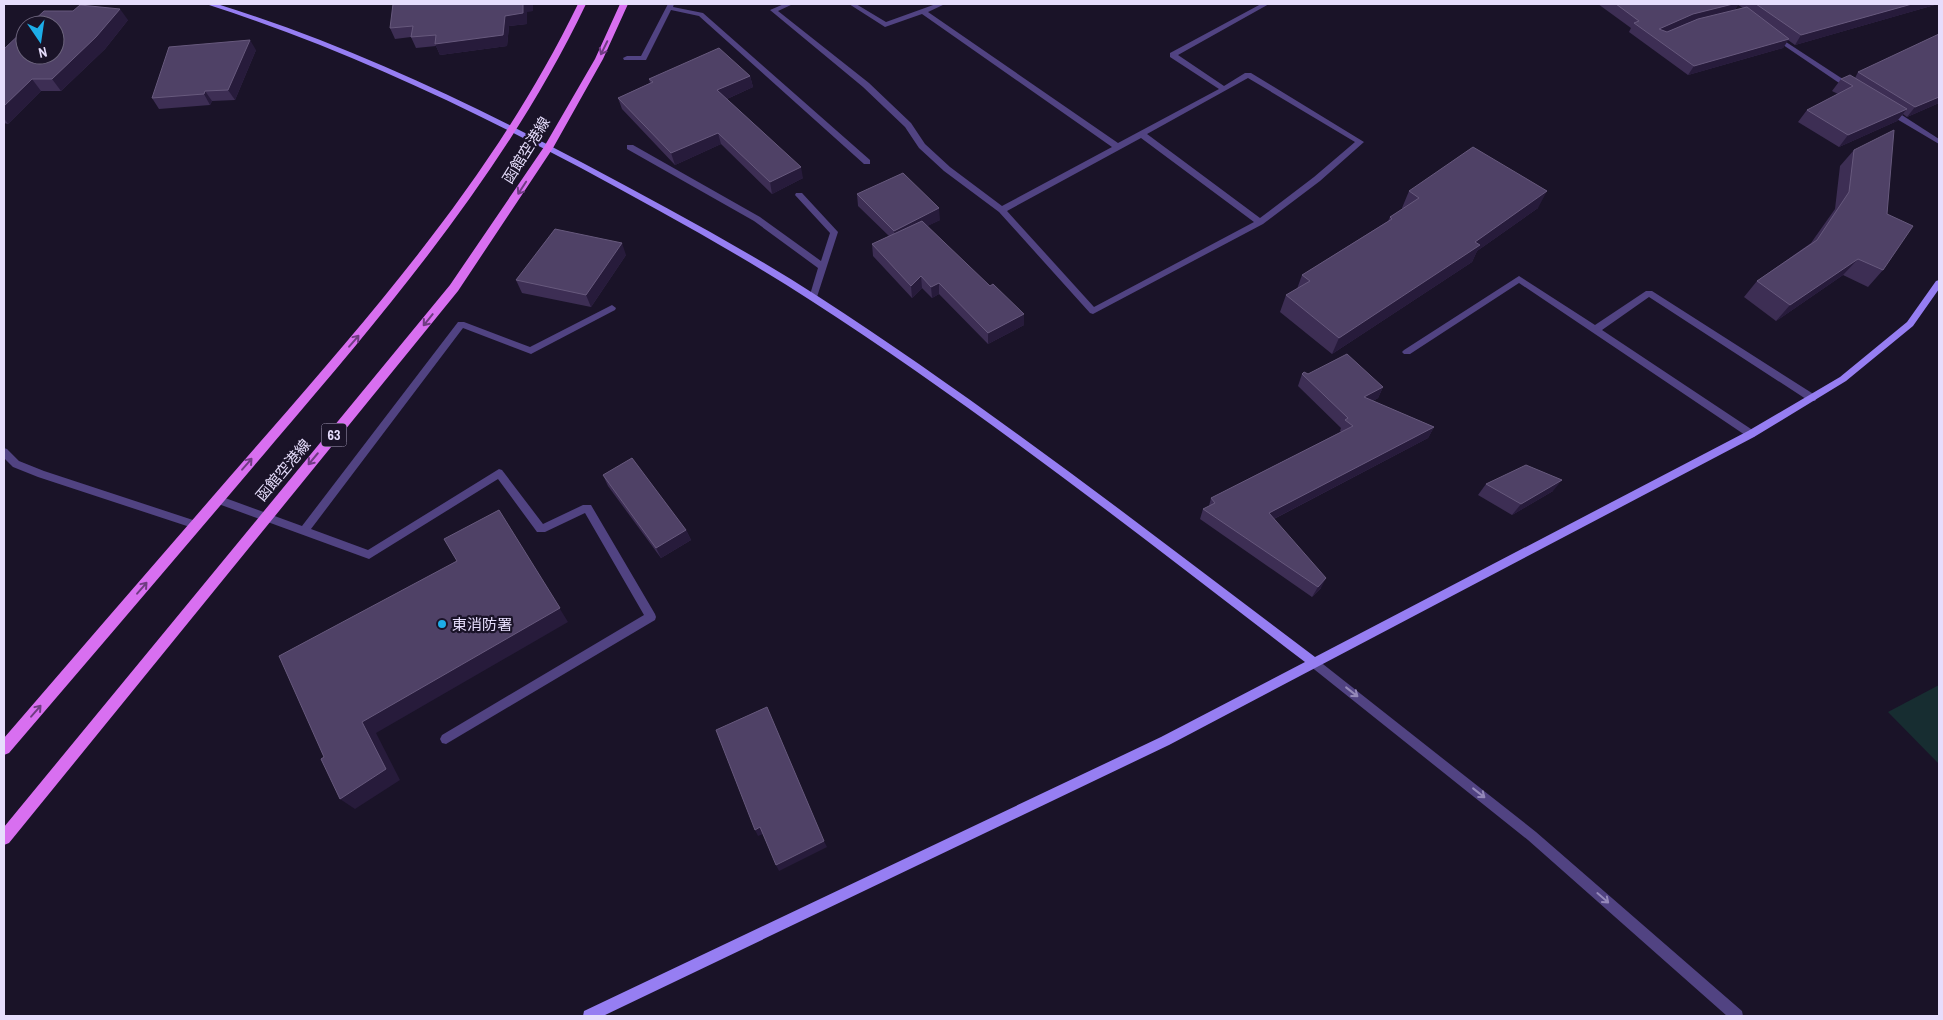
<svg xmlns="http://www.w3.org/2000/svg" width="1943" height="1020" font-family="'Archivo Narrow','Noto Sans JP',sans-serif">
  <rect width="100%" height="100%" fill="#1a1328"/>
  <!-- green -->
  <polygon fill="#172d31" points="1939,685 1939,764 1888,712"/>
  <g fill="none" stroke-linecap="round" stroke-linejoin="round">
    <!-- lane -->
    <g fill="#514382" fill-rule="evenodd">
      <polygon points="668,4 674,4 673,7 703,13 870,160 870,164 864,164 699,16 671,10 646,60 624,60 623,58 627,56 641,56"/>
      <path d="M784 4H793L778 11 869 83 911 123 925 144 950 167 1002 206 1112 147 922 14 885 27 849 4H856L886 22 936 4H945L928 12 1118 143 1219 89 1170 57V53L1261 4H1269L1178 55 1224 86 1245 73H1251L1364 142 1320 181 1263 224 1093 314 1090 313 999 212 944 171 919 148 905 127 863 87 770 10ZM1248 78 1355 142 1314 177 1260 218 1147 134ZM1141 138 1254 222 1094 307 1007 211Z"/>
      <polygon points="627,145 633,145 760,217 821,261 830,233 795,195 796,193 802,193 838,232 816,300 813,301 809,298 818,268 754,221 627,149"/>
      <polygon points="1519,276 1595,325 1646,291 1652,291 1815,395 1817,398 1815,401 1809,401 1649,297 1602,330 1754,431 1756,434 1754,437 1748,437 1519,283 1410,354 1404,354 1402,352 1404,350"/>
      <polygon points="612,305 616,308 615,310 531,354 463,328 311,529 368,550 499,469 502,470 543,524 583,505 591,505 655,614 656,617 655,620 446,744 442,743 440,739 442,735 644,615 585,513 545,532 537,532 498,479 369,559 213,502 212,499 213,496 217,495 302,526 458,322 464,322 530,347"/>
    </g>
    <!-- street -->
    <g fill="#514382" fill-rule="evenodd">
      <polygon points="1773,36 1777,36 1855,87 1854,89 1848,89 1773,38"/>
      <polygon points="1885,108 1891,108 1939,139 1939,144 1885,112"/>
      <polygon points="4,448 7,449 19,461 44,471 196,521 200,522 201,525 200,528 196,529 38,477 13,467 4,458"/>
      <polygon points="1314,657 1536,832 1742,1011 1743,1016 1727,1016 1528,840 1310,666 1309,662 1310,658"/>
    </g>
    <!-- secondary -->
    <path fill="#967ef2" fill-rule="evenodd" d="M208 4H217C345 44 465 100 583 163 663 206 743 248 819 297 990 408 1152 534 1315 657L1748 431 1840 377 1907 322 1936 281 1939 280V289L1913 326 1846 381 1754 437 1169 745 603 1016H583L584 1011 1161 737 1305 662C1143 538 982 411 810 300 736 252 658 210 581 168 461 104 339 47 209 5Z"/>
    <!-- primary -->
    <g fill="#d86ff0" fill-rule="evenodd">
      <path d="M578 4H586C508 167 392 304 275 441 187 545 98 649 9 753L4 755V738C92 636 180 534 268 433 385 299 500 165 578 4Z"/>
      <polygon points="620,4 628,4 603,59 553,148 458,291 9,843 4,845 4,827 450,285 544,147 595,59"/>
    </g>
  </g>
  <!-- wall -->
  <g fill="#3d2e54" fill-rule="evenodd">
    <path d="M1598 4H1938L1795 45 1788 40 1783 48 1688 75 1629 32 1631 28ZM1738 5 1743 8 1734 11Z"/>
    <polygon points="533,11 527,12 527,24 509,26 507,46 440,55 436,46 416,48 411,37 395,39 390,28"/>
    <polygon points="128,20 105,49 61,91 41,91 8,124 4,123 4,49"/>
    <polygon points="256,50 235,100 212,101 210,105 159,109 152,98"/>
    <polygon points="1858,72 1939,103 1907,117 1903,114 1897,121 1839,147 1798,122 1807,110 1838,94 1832,91 1841,79 1855,78"/>
    <polygon points="750,76 753,87 727,99 803,178 772,194 721,144 675,165 622,109 618,98 650,83 649,79"/>
    <polygon points="1854,150 1887,214 1883,270 1868,287 1843,275 1776,321 1744,297 1757,281 1811,243 1835,209 1840,166"/>
    <polygon points="1409,191 1538,208 1477,251 1472,262 1332,354 1280,312 1286,295 1297,289 1302,275 1388,221 1390,217 1403,209 1402,208"/>
    <polygon points="857,194 940,220 927,226 1024,325 988,344 939,294 932,298 922,288 912,298 873,256 872,244 889,236 858,206"/>
    <polygon points="626,255 591,307 522,293 516,280"/>
    <polygon points="1302,374 1308,374 1383,387 1378,398 1373,401 1434,427 1428,438 1274,519 1321,588 1312,597 1200,519 1203,509 1209,506 1211,498 1341,432 1340,431 1341,428 1298,386"/>
    <polygon points="603,475 686,530 691,540 661,558 608,486"/>
    <polygon points="1486,484 1553,491 1512,515 1478,495"/>
  </g>
  <!-- shaded-wall -->
  <g fill="#271b3b">
    <polygon points="523,4 533,4 533,11 527,12 527,24 509,26 507,46 440,55 435,44 505,16"/>
    <polygon points="1733,4 1739,4 1734,11 1687,23 1655,38 1659,29 1693,14"/>
    <polygon points="1912,4 1938,4 1795,45 1801,35"/>
    <polygon points="120,9 128,20 105,49 61,91 52,79"/>
    <polygon points="1789,39 1783,48 1688,75 1694,66"/>
    <polygon points="250,40 256,50 235,100 228,90"/>
    <polygon points="750,76 753,87 720,102 717,90"/>
    <polygon points="32,79 41,91 8,124 4,118 4,106"/>
    <polygon points="205,91 212,101 210,105 204,94"/>
    <polygon points="1939,97 1939,103 1907,117 1915,107"/>
    <polygon points="1907,109 1897,121 1839,147 1848,135"/>
    <polygon points="718,133 721,144 675,165 671,153"/>
    <polygon points="801,167 803,178 772,194 770,182"/>
    <polygon points="1547,191 1538,208 1477,251 1472,262 1332,354 1339,338"/>
    <polygon points="939,208 940,220 895,242 894,231"/>
    <polygon points="622,243 626,255 591,307 586,295"/>
    <polygon points="1858,259 1843,275 1776,321 1790,305"/>
    <polygon points="921,276 922,288 912,298 911,286"/>
    <polygon points="939,283 939,294 932,298 931,287"/>
    <polygon points="1024,314 1024,325 988,344 988,333"/>
    <polygon points="1383,387 1378,398 1358,409 1364,397"/>
    <polygon points="1434,427 1428,438 1264,524 1269,513"/>
    <polygon points="1562,480 1553,491 1512,515 1521,504"/>
    <polygon points="499,510 568,622 376,733 400,780 355,809 340,799 362,722"/>
    <polygon points="686,530 691,540 661,558 656,548"/>
    <polygon points="1326,578 1321,588 1312,597 1318,587"/>
    <polygon points="760,827 763,834 758,836 755,830"/>
    <polygon points="824,841 827,847 779,871 776,865"/>
  </g>
  <!-- building -->
  <g fill="#4f4166" stroke="#67597d">
    <polygon points="393,4 523,4 523,13 505,16 503,35 435,44 436,35 411,37 413,26 390,28"/>
    <polygon points="1616,4 1733,4 1693,14 1659,29 1667,32 1698,19 1747,7 1789,39 1694,66 1634,23 1639,21"/>
    <polygon points="1756,4 1912,4 1801,35"/>
    <polygon points="80,5 120,9 96,37 52,79 32,79 4,106 4,49 25,29 25,55 55,55 55,25 29,25 44,11 73,11"/>
    <polygon points="1939,34 1939,97 1915,107 1858,72"/>
    <polygon points="250,40 228,90 205,91 204,94 152,98 169,47"/>
    <polygon points="719,48 750,76 717,90 801,167 770,182 718,133 671,153 618,98 653,82 649,79"/>
    <polygon points="1850,75 1907,109 1848,135 1807,110 1853,86 1841,79"/>
    <polygon points="1894,130 1887,214 1913,226 1883,270 1858,259 1790,305 1757,281 1817,240 1849,192 1854,150"/>
    <polygon points="1473,147 1547,191 1475,242 1480,245 1339,338 1286,295 1310,281 1302,275 1392,219 1390,217 1419,198 1409,191"/>
    <polygon points="903,173 939,208 894,231 857,194"/>
    <polygon points="922,221 990,286 993,284 1024,314 988,333 939,283 931,287 921,276 911,286 872,244"/>
    <polygon points="555,229 622,243 586,295 516,280"/>
    <polygon points="1347,354 1383,387 1364,397 1434,427 1269,513 1326,578 1318,587 1203,509 1215,503 1211,498 1353,426 1345,420 1348,418 1302,374 1304,372 1308,374"/>
    <polygon points="632,458 686,530 656,548 603,475"/>
    <polygon points="1526,465 1562,480 1521,504 1486,484"/>
    <polygon points="499,510 560,608 362,722 386,769 340,799 321,759 324,757 279,656 457,561 444,539"/>
    <polygon points="767,707 824,841 776,865 760,827 755,830 716,730"/>
  </g>
  <!-- one-way arrows -->
  <defs><path id="oneway-shaft" d="M-6 0H5M1.5-3L5.5 0L1.5 3" fill="none" stroke-width="1.6" stroke-linecap="round" stroke-linejoin="round" transform="scale(1.25)"/></defs>
  <g stroke="#6f3c82">
    <use href="#oneway-shaft" transform="translate(604 48) rotate(116)"/>
    <use href="#oneway-shaft" transform="translate(522 188) rotate(123)"/>
    <use href="#oneway-shaft" transform="translate(428 320) rotate(129)"/>
    <use href="#oneway-shaft" transform="translate(354 341) rotate(-49)"/>
    <use href="#oneway-shaft" transform="translate(313 459) rotate(130)"/>
    <use href="#oneway-shaft" transform="translate(247 464) rotate(-49)"/>
    <use href="#oneway-shaft" transform="translate(142 588) rotate(-49)"/>
    <use href="#oneway-shaft" transform="translate(36 711) rotate(-49)"/>
  </g>
  <g stroke="#9488b9">
    <use href="#oneway-shaft" transform="translate(1352 692) rotate(38)"/>
    <use href="#oneway-shaft" transform="translate(1479 793) rotate(38)"/>
    <use href="#oneway-shaft" transform="translate(1603 898) rotate(41)"/>
  </g>
  <!-- markers -->
  <circle fill="#1dade8" stroke="#1a1328" stroke-width="2" cx="442" cy="624" r="5"/>
  <g text-anchor="middle" dominant-baseline="central" stroke-width="4.5" stroke-linejoin="round" paint-order="stroke">
    <!-- shield labels -->
    <rect fill="#1a1328" stroke="#a9a0bc" stroke-width="1" x="321.5" y="423.5" width="25" height="23" rx="4"/>
    <g font-size="14" font-weight="bold" fill="#e6ddfc">
      <text x="334" y="435">63</text>
    </g>
    <!-- street labels -->
    <g font-size="15" fill="#e6ddfc" stroke="#1a1328">
      <text transform="translate(526 150) rotate(-58)">函館空港線</text>
      <text transform="translate(283 470) rotate(-50)">函館空港線</text>
    </g>
    <!-- poi labels -->
    <g font-size="15" fill="#e6ddfc" stroke="#1a1328" text-anchor="start">
      <text x="452" y="624">東消防署</text>
    </g>
  </g>
  <!-- border -->
  <rect width="1943" height="1020" fill="none" stroke="#e6ddfc" stroke-width="10"/>
  <!-- north arrow -->
  <g transform="translate(40 40) rotate(167)"><circle r="24" fill="#1a1328" stroke="#6c647d"/>
  <path d="M0-4L9 19L0 12L-9 19Z" fill="#1dade8"/>
  <text y="-8" font-size="14" font-weight="bold" text-anchor="middle" fill="#e6ddfc">N</text>
  </g>
</svg>
